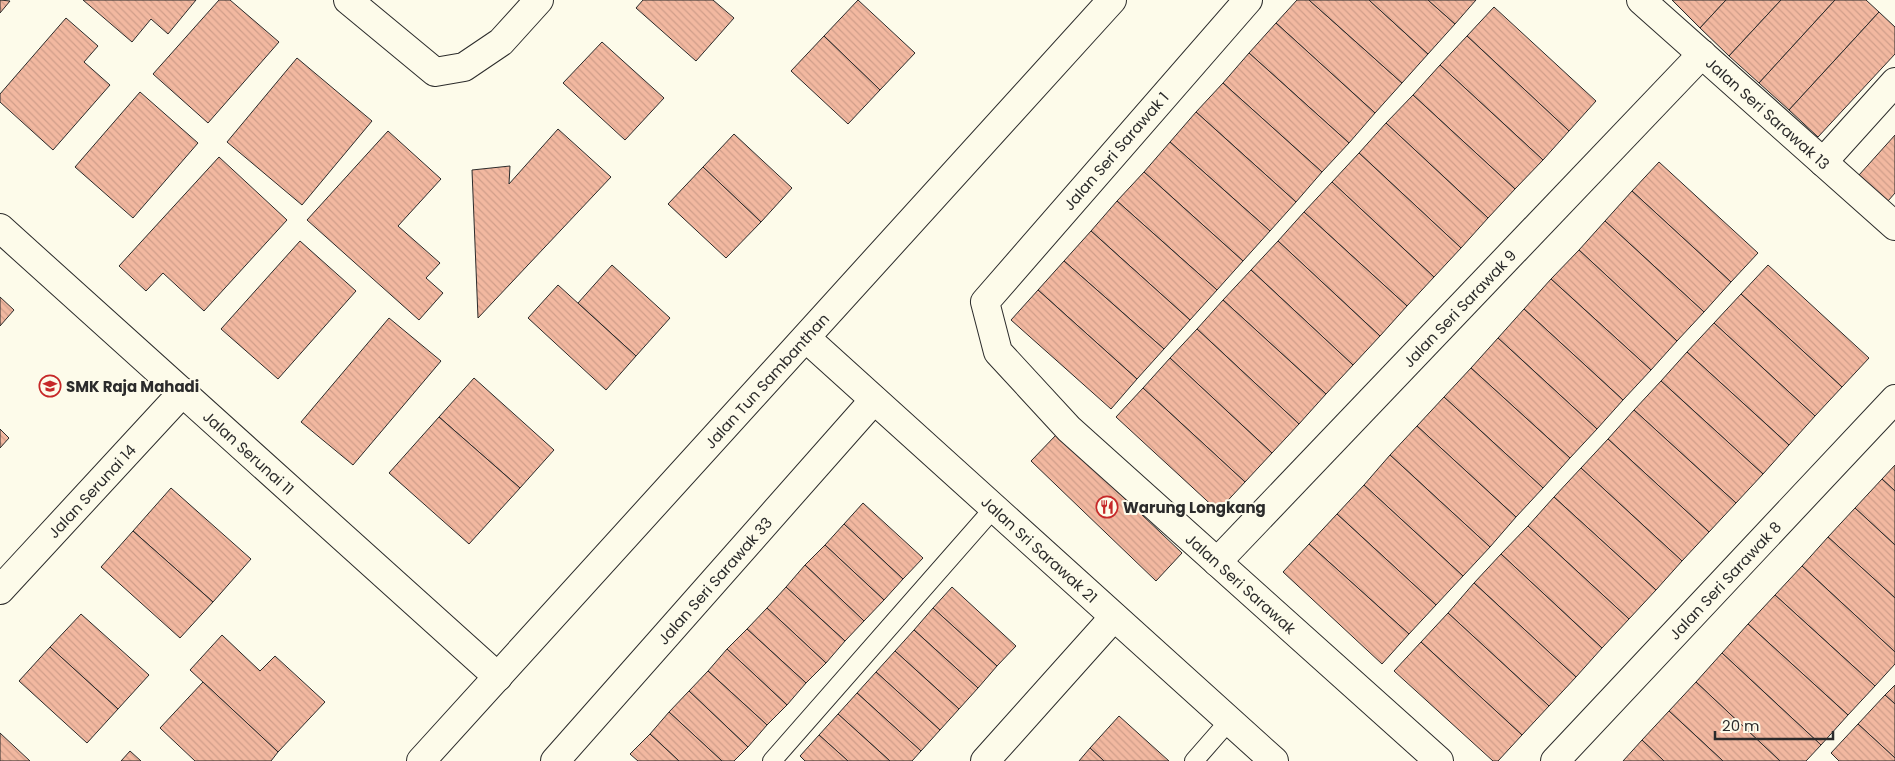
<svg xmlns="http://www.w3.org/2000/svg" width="1895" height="761" font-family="Poppins,sans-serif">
  <defs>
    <pattern id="building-back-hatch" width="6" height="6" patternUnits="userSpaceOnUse" patternTransform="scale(1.25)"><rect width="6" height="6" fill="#f2b8a0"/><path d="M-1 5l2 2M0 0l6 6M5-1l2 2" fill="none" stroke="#d09e8a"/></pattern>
  </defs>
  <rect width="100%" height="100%" fill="#fdfbea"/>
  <!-- building -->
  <g fill="url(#building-back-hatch)" stroke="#2b2b2b">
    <polygon points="0,0 10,1 0,13"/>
    <polygon points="83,0 196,0 168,34 151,19 132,42"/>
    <polygon points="219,0 230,0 279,42 208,123 153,74"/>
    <polygon points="643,0 713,0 734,18 696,61 636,8"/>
    <polygon points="858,0 915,53 880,90 824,36"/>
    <polygon points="1297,0 1309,0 1402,83 1375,113 1276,23"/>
    <polygon points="1309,0 1369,0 1428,54 1402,83"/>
    <polygon points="1369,0 1428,0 1455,24 1428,54"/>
    <polygon points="1428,0 1476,0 1455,24"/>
    <polygon points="1672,0 1726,0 1700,28"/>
    <polygon points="1726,0 1781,0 1729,56 1700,28"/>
    <polygon points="1781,0 1835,0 1759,83 1729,56"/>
    <polygon points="1835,0 1866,0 1879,12 1789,110 1759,83"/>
    <polygon points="1494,7 1596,101 1569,131 1467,36"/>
    <polygon points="1879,12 1895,27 1895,54 1818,137 1789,110"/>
    <polygon points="66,18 98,46 84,62 110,85 53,150 0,102 0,94"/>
    <polygon points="1276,23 1375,113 1349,143 1249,53"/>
    <polygon points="824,36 880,90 848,124 791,71"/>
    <polygon points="1467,36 1569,131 1543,160 1440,65"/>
    <polygon points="602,42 664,98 625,140 563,83"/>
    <polygon points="1249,53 1349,143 1322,172 1223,83"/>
    <polygon points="297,58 372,121 302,205 227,142"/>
    <polygon points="1440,65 1543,160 1515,189 1413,95"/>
    <polygon points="1223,83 1322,172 1296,202 1196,112"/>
    <polygon points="140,92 198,143 133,218 75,167"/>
    <polygon points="1413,95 1515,189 1488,218 1386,123"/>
    <polygon points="1196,112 1296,202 1270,231 1170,142"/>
    <polygon points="1386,123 1488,218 1461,248 1359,153"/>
    <polygon points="558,129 611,177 478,318 472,170 510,166 509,184"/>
    <polygon points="388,131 441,179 398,226 440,263 426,278 443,293 419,320 307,220"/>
    <polygon points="734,134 792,188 761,222 703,167"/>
    <polygon points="1895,135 1895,193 1888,201 1859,175"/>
    <polygon points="1170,142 1270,231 1243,261 1144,172"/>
    <polygon points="1359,153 1461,248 1434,277 1332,182"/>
    <polygon points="219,157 287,220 204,311 163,273 146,291 119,266"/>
    <polygon points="1659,162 1758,253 1731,282 1632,191"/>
    <polygon points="703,167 761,222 726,258 668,204"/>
    <polygon points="1144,172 1243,261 1217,290 1117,201"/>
    <polygon points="1332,182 1434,277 1407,306 1304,212"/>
    <polygon points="1632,191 1731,282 1704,312 1605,221"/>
    <polygon points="1117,201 1217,290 1190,320 1091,231"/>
    <polygon points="1304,212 1407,306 1380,336 1278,241"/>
    <polygon points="1605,221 1704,312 1677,341 1579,250"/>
    <polygon points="1091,231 1190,320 1164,349 1064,261"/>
    <polygon points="300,241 356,291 278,379 221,329"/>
    <polygon points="1278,241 1380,336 1353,365 1251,270"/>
    <polygon points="1579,250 1677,341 1651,370 1551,279"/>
    <polygon points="1064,261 1164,349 1137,379 1038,290"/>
    <polygon points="612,265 670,318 636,356 578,303"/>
    <polygon points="1768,265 1869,358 1842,387 1741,294"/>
    <polygon points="1251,270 1353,365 1326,394 1223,300"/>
    <polygon points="1551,279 1651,370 1623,400 1524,309"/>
    <polygon points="558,285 636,356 606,390 528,318"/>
    <polygon points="1038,290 1137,379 1111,409 1011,320"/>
    <polygon points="1741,294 1842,387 1815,416 1714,323"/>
    <polygon points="0,297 14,310 0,326"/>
    <polygon points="1223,300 1326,394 1299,424 1197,329"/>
    <polygon points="1524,309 1623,400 1597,429 1498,338"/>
    <polygon points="389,318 441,361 353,465 301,422"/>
    <polygon points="1714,323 1815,416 1789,445 1687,352"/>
    <polygon points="1197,329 1299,424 1272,453 1170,358"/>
    <polygon points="1498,338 1597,429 1570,458 1471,368"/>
    <polygon points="1687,352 1789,445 1763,474 1661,381"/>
    <polygon points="1170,358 1272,453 1245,482 1143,388"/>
    <polygon points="1471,368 1570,458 1543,488 1444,397"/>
    <polygon points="474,378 554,450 520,488 439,417"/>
    <polygon points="1661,381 1763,474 1736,503 1634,410"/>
    <polygon points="1143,388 1245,482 1218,511 1116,417"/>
    <polygon points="1444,397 1543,488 1516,517 1417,426"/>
    <polygon points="1634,410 1736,503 1709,532 1608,439"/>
    <polygon points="439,417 520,488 469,544 389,473"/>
    <polygon points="1417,426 1516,517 1490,547 1390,455"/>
    <polygon points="0,429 9,438 0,448"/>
    <polygon points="1057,434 1182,553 1156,581 1031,461"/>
    <polygon points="1608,439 1709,532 1682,561 1581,468"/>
    <polygon points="1390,455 1490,547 1463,576 1364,485"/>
    <polygon points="1895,465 1895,491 1882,479"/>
    <polygon points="1581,468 1682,561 1656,590 1554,497"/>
    <polygon points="1882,479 1895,491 1895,545 1855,508"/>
    <polygon points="1364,485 1463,576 1436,605 1337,514"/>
    <polygon points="171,488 251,559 213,602 133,531"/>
    <polygon points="1554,497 1656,590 1629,619 1528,526"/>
    <polygon points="863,503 923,558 903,579 844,524"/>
    <polygon points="1855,508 1895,545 1895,598 1828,537"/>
    <polygon points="1337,514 1436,605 1409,634 1309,544"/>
    <polygon points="844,524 903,579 884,600 825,545"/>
    <polygon points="1528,526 1629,619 1602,648 1501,554"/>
    <polygon points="133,531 213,602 180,638 101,567"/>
    <polygon points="1828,537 1895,598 1895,652 1802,566"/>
    <polygon points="1309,544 1409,634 1382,664 1283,572"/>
    <polygon points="825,545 884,600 864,621 805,565"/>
    <polygon points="1501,554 1602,648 1576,677 1474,583"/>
    <polygon points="805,565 864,621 845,641 786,587"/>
    <polygon points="1802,566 1895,652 1895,664 1875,686 1775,595"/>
    <polygon points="1474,583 1576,677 1549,706 1448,613"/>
    <polygon points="786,587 845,641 826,663 767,608"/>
    <polygon points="952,587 1016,646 997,666 933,608"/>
    <polygon points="1775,595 1875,686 1848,715 1748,624"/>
    <polygon points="767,608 826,663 806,683 747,629"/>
    <polygon points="933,608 997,666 978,688 914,630"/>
    <polygon points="1448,613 1549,706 1522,735 1421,642"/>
    <polygon points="81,614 149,675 118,709 50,647"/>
    <polygon points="1748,624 1848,715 1821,745 1722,653"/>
    <polygon points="747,629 806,683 787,705 727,649"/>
    <polygon points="914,630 978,688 959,709 895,651"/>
    <polygon points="222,635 260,671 275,656 325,702 278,752 190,670"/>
    <polygon points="1421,642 1522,735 1498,761 1493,761 1394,671"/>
    <polygon points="50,647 118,709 87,743 19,681"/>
    <polygon points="727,649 787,705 767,725 708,671"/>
    <polygon points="895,651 959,709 940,730 876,672"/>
    <polygon points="1722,653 1821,745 1806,761 1780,761 1696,682"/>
    <polygon points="708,671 767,725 748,747 689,691"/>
    <polygon points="876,672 940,730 921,751 857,693"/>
    <polygon points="203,682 278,752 271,761 195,761 160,728"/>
    <polygon points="1696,682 1780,761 1723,761 1669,711"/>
    <polygon points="1895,685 1895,704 1885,695"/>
    <polygon points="689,691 748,747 734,761 722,761 669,712"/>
    <polygon points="857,693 921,751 912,761 890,761 838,714"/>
    <polygon points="1885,695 1895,704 1895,758 1858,724"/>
    <polygon points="1669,711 1723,761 1664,761 1642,740"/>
    <polygon points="669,712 722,761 679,761 650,734"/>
    <polygon points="838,714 890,761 848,761 819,735"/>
    <polygon points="1119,716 1169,761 1104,761 1090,748"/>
    <polygon points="1858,724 1895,758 1895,761 1839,761 1831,753"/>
    <polygon points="0,733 30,761 0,761"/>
    <polygon points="650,734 679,761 638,761 630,754"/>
    <polygon points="819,735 848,761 805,761 800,756"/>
    <polygon points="1642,740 1664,761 1623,761"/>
    <polygon points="1090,748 1104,761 1079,761"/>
    <polygon points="130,751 141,761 121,761"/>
  </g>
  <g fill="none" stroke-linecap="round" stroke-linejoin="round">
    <!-- lane casing -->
    <g stroke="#2b2b2b" stroke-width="20">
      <g id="lane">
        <polyline points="772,761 994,508"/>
        <polyline points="1194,761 1229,721"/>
      </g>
    </g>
    <!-- street casing -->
    <g stroke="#2b2b2b" stroke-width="30">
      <g id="street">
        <polyline points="348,0 435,72 464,67 501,42 539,0"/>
        <path id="s1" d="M1248 0 985 302 998 352 1069 429 1439 761"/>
        <path id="s2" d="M1641 0 1895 226"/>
        <polyline points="1823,162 1895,82"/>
        <path id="s3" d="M0 228 498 677"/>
        <path id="s4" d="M806 338 1274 761"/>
        <path id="s5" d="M1217 562 1702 54"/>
        <path id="s6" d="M0 590 183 392"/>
        <path id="s7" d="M555 761 874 400"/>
        <polyline points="985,761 1114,617"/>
        <path id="s8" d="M1555 761 1895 399"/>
      </g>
    </g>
    <!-- secondary casing -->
    <g stroke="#2b2b2b" stroke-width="30">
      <g id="secondary">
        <path id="s9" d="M421 761 1112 0"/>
      </g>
    </g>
    <!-- lane -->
    <use href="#lane" stroke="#fdfbea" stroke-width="18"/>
    <!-- street -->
    <use href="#street" stroke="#fdfbea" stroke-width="28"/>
    <!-- secondary -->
    <use href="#secondary" stroke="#fdfbea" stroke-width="28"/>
  </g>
  <!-- icons -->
  <defs>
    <g id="school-ring" transform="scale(1.125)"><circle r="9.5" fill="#fdfbea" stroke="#c62828" stroke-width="1.5"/><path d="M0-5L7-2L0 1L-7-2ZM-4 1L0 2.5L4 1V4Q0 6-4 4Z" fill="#c62828"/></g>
    <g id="restaurant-ring" transform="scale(1.125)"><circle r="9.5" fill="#fdfbea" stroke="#c62828" stroke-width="1.5"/><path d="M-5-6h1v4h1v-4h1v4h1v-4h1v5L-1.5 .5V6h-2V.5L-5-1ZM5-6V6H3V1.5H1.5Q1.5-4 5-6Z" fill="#c62828"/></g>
  </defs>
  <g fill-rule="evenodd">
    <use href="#school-ring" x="50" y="386"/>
    <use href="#restaurant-ring" x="1107" y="507"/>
  </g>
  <g text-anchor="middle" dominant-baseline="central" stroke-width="4" stroke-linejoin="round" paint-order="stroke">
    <!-- street labels -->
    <g font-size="15" fill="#2b2b2b" stroke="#fdfbea">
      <text stroke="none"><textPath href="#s2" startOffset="170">Jalan Seri Sarawak 13</textPath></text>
      <text transform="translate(1116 151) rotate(-49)">Jalan Seri Sarawak 1</text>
      <text stroke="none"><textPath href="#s5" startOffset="351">Jalan Seri Sarawak 9</textPath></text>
      <text stroke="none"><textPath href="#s9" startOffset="514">Jalan Tun Sambanthan</textPath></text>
      <text stroke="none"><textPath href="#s3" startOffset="335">Jalan Serunai 11</textPath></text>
      <text stroke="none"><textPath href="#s6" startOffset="135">Jalan Serunai 14</textPath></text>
      <text stroke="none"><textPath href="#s4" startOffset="315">Jalan Sri Sarawak 21</textPath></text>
      <text stroke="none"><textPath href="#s7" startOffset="241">Jalan Seri Sarawak 33</textPath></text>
      <text stroke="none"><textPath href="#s8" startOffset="248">Jalan Seri Sarawak 8</textPath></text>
      <text stroke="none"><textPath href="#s1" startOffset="788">Jalan Seri Sarawak</textPath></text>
    </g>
    <!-- poi labels -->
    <g font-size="15" font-weight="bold" fill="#2b2b2b" stroke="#fdfbea" text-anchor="start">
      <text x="66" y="386">SMK Raja Mahadi</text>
      <text x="1123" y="507">Warung Longkang</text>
    </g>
  </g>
  <!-- scale -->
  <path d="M1715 731v8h118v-8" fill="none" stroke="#2b2b2b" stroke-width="2.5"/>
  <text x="1722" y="731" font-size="15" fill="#2b2b2b" stroke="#fdfbea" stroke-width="4" paint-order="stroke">20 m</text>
</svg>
